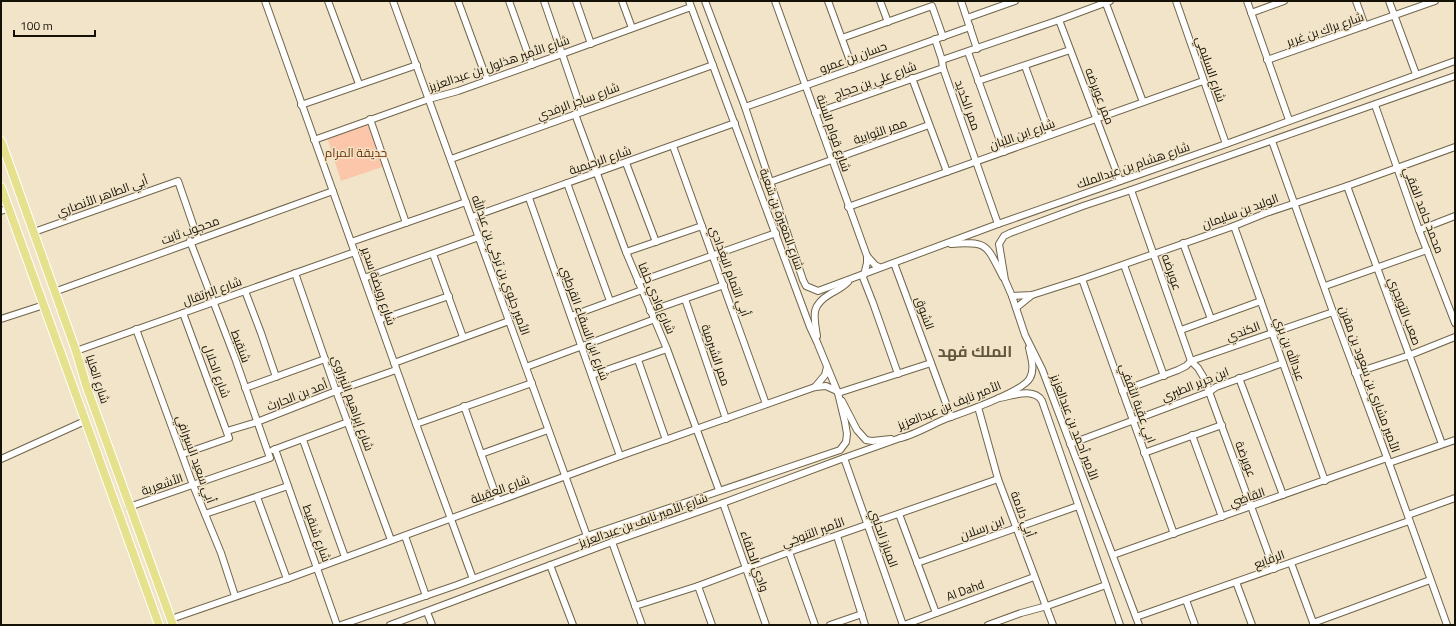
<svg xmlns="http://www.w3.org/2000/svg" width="1456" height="626" font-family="'Titillium Web',Cairo,sans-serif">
  <rect width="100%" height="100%" fill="#f1e4c8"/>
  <!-- green -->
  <polygon fill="#fcc6aa" points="369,122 385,166 341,181 327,137"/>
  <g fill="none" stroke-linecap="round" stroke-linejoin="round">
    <!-- minor casing -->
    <g stroke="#70654c" stroke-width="8">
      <g id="minor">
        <polyline points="265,1 416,424 473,579"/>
        <polyline points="328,1 359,84"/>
        <polyline points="393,1 587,536"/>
        <polyline points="458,1 487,80"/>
        <polyline points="509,1 532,65"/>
        <polyline points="544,1 582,112"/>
        <polyline points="576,1 591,44"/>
        <polyline points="622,1 632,28"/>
        <polyline points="705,1 745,107 803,280 806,286 818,291 998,224 1226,144 1455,61"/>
        <polyline points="775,1 867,256 875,265 879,267"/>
        <polyline points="828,1 853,69"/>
        <polyline points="880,1 888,22"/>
        <polyline points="961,1 977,49"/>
        <polyline points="1105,1 1143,102"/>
        <polyline points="1176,1 1226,144"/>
        <polyline points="1247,1 1289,120"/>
        <polyline points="1356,1 1365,26"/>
        <polyline points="1389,1 1416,74"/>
        <polyline points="1251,13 1284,1"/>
        <polyline points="967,18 1015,1"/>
        <polyline points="1059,20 1120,181"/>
        <polyline points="842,38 932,6 943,37"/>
        <polyline points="935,39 942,60 943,68 998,224"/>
        <polyline points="968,52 1004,152"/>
        <polyline points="942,60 1059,20 1110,1"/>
        <polyline points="1267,60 1435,1"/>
        <polyline points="1025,66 1050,135"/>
        <polyline points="912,78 947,172"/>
        <polyline points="978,81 1070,50"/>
        <polyline points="301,105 417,65"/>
        <polyline points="1375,105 1419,230 1455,323"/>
        <polyline points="745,107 970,27"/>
        <polyline points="815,113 943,68"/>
        <polyline points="575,114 626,252 667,349 719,490"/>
        <polyline points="370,119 406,223"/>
        <polyline points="314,140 429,99 458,91 562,54 691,7"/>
        <polyline points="1272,141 1333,312 1389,463 1447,625"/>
        <polyline points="673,146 766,404"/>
        <polyline points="451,159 713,65"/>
        <polyline points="626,163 656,242"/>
        <polyline points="770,182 929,125"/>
        <polyline points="567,183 610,301"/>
        <polyline points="1347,186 1442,444"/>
        <polyline points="1131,190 1191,361 1198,368 1204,378 1274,569"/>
        <polyline points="529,198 620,456"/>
        <polyline points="848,207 1203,81"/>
        <polyline points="1,211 9,208"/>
        <polyline points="472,217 735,123"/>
        <polyline points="1234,226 1325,481"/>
        <polyline points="1419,230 1455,216"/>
        <polyline points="34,232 178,181 198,239"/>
        <polyline points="351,242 466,202"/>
        <polyline points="1183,243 1211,319"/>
        <path d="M951 244C989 241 986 245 1003 277"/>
        <polyline points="626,252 702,226"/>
        <polyline points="433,254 463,337"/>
        <polyline points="894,263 951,417"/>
        <polyline points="1124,265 1164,376"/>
        <polyline points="295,273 336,391 391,540"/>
        <polyline points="862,275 873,303 898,374"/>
        <polyline points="864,275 867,263 867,256"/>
        <polyline points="364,278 479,237"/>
        <polyline points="1082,279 1174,534"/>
        <polyline points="638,282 776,233"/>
        <polyline points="1325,286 1427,250"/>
        <polyline points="245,291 261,333 276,377"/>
        <polyline points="54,292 333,191"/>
        <polyline points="1012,296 1032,295 1082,279 1234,226 1266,213 1347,186 1455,147"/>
        <polyline points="685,299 726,419"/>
        <polyline points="1016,308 1032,295"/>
        <polyline points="650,311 724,285"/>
        <polyline points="571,316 642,290"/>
        <polyline points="1,319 44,305"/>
        <polyline points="379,320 449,296"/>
        <polyline points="136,329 193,485 221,553 235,596"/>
        <polyline points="1181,330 1261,301"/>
        <path d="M817 336C814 316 810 306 830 294 837 290 842 288 848 282"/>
        <polyline points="76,351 355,252"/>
        <polyline points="638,360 666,440"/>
        <polyline points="394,363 509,321"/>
        <polyline points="526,367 655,319"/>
        <polyline points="1355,373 1410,355 1455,337"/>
        <polyline points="592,375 667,349"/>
        <polyline points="1239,378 1283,495"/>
        <polyline points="815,387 825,375 827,367"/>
        <polyline points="245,388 325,359"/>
        <polyline points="1122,391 1178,370 1186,366 1191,361 1333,312"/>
        <polyline points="838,393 931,363"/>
        <path d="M999 398C1012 396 1034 387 1042 401L1120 625"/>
        <polyline points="842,401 857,430 866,440 872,441 891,439"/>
        <polyline points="464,406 498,501"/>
        <polyline points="978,407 998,479 1053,625"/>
        <polyline points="416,424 532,383"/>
        <polyline points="227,431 257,422 336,391 396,370"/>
        <polyline points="1192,435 1222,517"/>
        <path d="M900 438C912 436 933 424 945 419 962 413 1023 392 1030 378 1035 369 1031 357 1029 348"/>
        <polyline points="303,440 345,557"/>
        <polyline points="1070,444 1209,392 1216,387 1283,363"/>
        <polyline points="275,449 337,625"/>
        <polyline points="273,450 348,422"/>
        <polyline points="1144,453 1222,425"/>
        <polyline points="183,454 229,438 183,313"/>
        <polyline points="481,454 548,430"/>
        <polyline points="844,458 903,625"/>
        <polyline points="1,459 85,421"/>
        <polyline points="1389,463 1455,440"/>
        <polyline points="257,497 287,579"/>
        <polyline points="723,503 766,625"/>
        <polyline points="129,507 270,458 235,358 190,241"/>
        <polyline points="205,514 288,486"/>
        <polyline points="899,514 936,613"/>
        <polyline points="1408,515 1455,498"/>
        <polyline points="405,536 426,596"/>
        <polyline points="837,536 865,625"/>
        <polyline points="612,542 642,625"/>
        <polyline points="789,552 815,625"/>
        <polyline points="1113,555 1387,458"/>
        <polyline points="917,563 1078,506"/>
        <polyline points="1291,563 1314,625"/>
        <polyline points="550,565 573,625"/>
        <polyline points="1236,582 1252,625"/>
        <polyline points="698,586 712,625"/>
        <polyline points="1186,600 1195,625"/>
        <polyline points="635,606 698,586 789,552 998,479"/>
        <polyline points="427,612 432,625"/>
        <polyline points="1136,617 1409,521"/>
        <polyline points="171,619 287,579 620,456 815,387 826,386 837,391"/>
        <polyline points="1313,623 1430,580"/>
        <polyline points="341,625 457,585 587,536 840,450 846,442 847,434 845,422 838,393 817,342 810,327 689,1"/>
        <polyline points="390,625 612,542 723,503 844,458 903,437"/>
        <polyline points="830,625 862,614"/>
        <polyline points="904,625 1034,577"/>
        <polyline points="988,625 1021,613 1047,606 1106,585"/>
        <polyline points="1139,625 1042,369 1025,335 1012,296 1005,280 999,244 1004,236 1010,233 1083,206 1131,190 1455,76"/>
      </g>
    </g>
    <!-- major casing -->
    <g stroke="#fff" stroke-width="10">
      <g id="major">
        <polyline points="1,141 76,351 87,388 173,625"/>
        <polyline points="1,187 159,625"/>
      </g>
    </g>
    <!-- minor -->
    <use href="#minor" stroke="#fff" stroke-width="6"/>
    <!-- major -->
    <use href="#major" stroke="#e5e18d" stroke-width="8"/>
  </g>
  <g text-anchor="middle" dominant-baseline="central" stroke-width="3" stroke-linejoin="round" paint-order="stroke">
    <!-- street labels -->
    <g font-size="12" fill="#151107" stroke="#f1e4c8">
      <text transform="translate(1325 29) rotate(-19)">شارع براك بن غرير</text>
      <text transform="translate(853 57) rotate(-20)">حسان بن عمرو</text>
      <text transform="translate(499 63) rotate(-19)">شارع الأمير هذلول بن عبدالعزيز</text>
      <text transform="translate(1211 69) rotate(71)">شارع السليمي</text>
      <text transform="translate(875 80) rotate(-20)">شارع علي بن حجاج</text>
      <text transform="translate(1100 96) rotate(69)">ممر عويرضه</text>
      <text transform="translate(578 101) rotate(-20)">شارع ساجر الرفدي</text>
      <text transform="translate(968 105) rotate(70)">ممر الكديد</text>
      <text transform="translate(880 131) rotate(-19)">ممر الثوابية</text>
      <text transform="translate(834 133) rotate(71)">شارع قوام السنة</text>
      <text transform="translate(1022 134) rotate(-20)">شارع ابن اللبان</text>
      <text transform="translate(600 160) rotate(-19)">شارع الرحيمية</text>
      <text transform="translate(1133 165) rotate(-19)">شارع هشام بن عبدالملك</text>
      <text transform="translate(102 196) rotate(-20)">أبي الطاهر الأنصاري</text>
      <text transform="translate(1424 210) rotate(69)">محمد حامد الفقي</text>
      <text transform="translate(1240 211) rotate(-20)">الوليد بن سليمان</text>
      <text transform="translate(782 219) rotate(70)">شارع المغيرة بن شعبة</text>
      <text transform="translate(190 230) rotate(-20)">محجوب ثابت</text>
      <text transform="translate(501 265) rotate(70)">الأمير جلوي بن تركي بن عبدالله</text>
      <text transform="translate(730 271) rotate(70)">أبي التمام البغدادي</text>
      <text transform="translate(1172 272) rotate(71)">عويرضه</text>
      <text transform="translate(379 286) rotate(71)">شارع رويضة سدير</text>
      <text transform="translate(212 291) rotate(-20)">شارع البرتقال</text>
      <text transform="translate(657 298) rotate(67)">شارع وادي حلفا</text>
      <text transform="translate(1405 311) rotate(69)">صعب التويجري</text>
      <text transform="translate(925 313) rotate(70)">الشوق</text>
      <text transform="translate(585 323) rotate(70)">شارع ابن السقاء القرطبي</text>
      <text transform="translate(1243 331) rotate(-20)">الكندي</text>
      <text transform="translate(241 346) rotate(69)">شنقيط</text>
      <text transform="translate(1290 349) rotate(70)">عبدالله بن بري</text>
      <text transform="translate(716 355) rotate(71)">ممر الشبرمية</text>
      <text transform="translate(217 371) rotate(70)">شارع الحلال</text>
      <text transform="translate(98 379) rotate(72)">شارع العليا</text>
      <text transform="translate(1370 379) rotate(70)">الأمير مشاري بن سعود بن مقرن</text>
      <text transform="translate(1195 384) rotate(-22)">ابن جرير الطبري</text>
      <text transform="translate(297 395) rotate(-21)">أمد بن الحارث</text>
      <text transform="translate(353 403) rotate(70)">شارع إبراهيم النبراوي</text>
      <text transform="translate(1138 403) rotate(70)">ابي عقبة الثقفي</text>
      <text transform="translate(949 405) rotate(-22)">الأمير نايف بن عبدالعزيز</text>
      <text transform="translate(1075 427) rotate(69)">الأمير أحمد بن عبدالعزيز</text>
      <text transform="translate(196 459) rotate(70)">أبي سعيد السيرافي</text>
      <text transform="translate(1246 459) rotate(69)">عويرضة</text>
      <text transform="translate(162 484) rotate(-19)">الأشعرية</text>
      <text transform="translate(500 489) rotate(-20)">شارع العقيلة</text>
      <text transform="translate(1247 497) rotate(-19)">القاضي</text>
      <text transform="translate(1023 514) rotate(70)">أبي دلامة</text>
      <text transform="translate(643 520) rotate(-20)">شارع الأمير نايف بن عبدالعزيز</text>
      <text transform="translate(982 528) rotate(-20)">ابن رسلان</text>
      <text transform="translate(813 532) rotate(-20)">الأمير التنوخي</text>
      <text transform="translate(317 533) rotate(70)">شارع شنقيط</text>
      <text transform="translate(884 538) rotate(70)">المبارز الحلبي</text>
      <text transform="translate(1269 559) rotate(-20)">الرفايع</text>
      <text transform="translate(755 561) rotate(71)">وادي الحلقاء</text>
      <text transform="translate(965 590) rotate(-20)">Al Dahd</text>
    </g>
    <!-- park labels -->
    <g font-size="12" fill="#6d2e00" stroke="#f1e4c8">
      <text x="356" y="152">حديقة المرام</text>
    </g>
    <!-- district labels -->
    <g font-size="16" font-weight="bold" fill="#61563e" stroke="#f1e4c8">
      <text x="975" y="351">الملك فهد</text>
    </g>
  </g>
  <!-- border -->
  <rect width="1456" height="626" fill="none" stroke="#151107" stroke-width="4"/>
  <!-- scale -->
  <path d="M14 30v6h81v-6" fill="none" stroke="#151107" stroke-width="2"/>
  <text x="20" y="30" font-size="12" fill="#151107" stroke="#f1e4c8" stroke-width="3" paint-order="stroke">100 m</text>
</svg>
